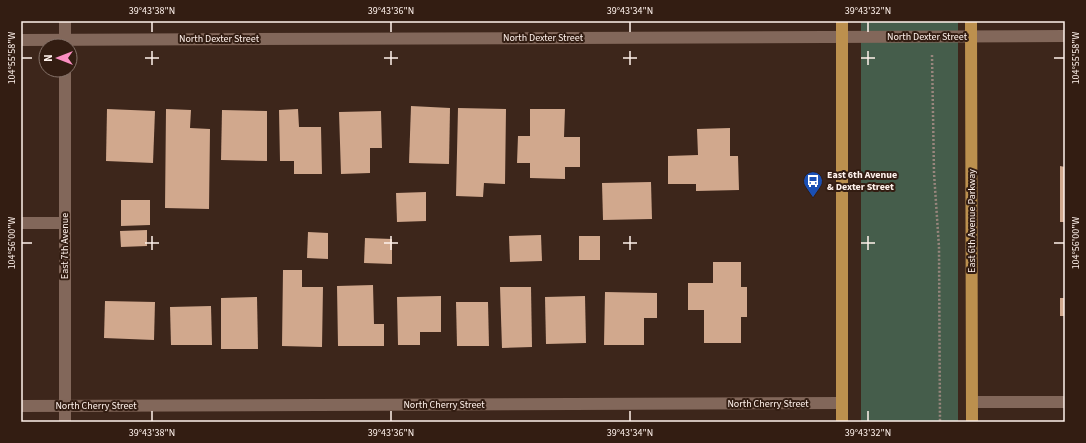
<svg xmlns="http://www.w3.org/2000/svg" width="1086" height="443" font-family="'Source Sans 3',sans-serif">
  <rect width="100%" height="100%" fill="#3d261b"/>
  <!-- green -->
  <rect fill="#455d4b" x="861" y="21" width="97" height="401"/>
  <!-- building -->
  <g fill="#d1a88d">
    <polygon points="411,106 450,108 449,164 409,163"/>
    <polygon points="458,108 506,109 505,184 484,183 483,197 456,196"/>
    <polygon points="107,109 155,111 153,163 106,161"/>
    <polygon points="166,109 191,110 190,128 210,129 209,209 165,208"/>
    <polygon points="298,109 299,127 321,127 322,174 294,174 294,161 280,161 279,110"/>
    <polygon points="530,109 565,109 564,137 580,137 580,167 565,167 565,179 530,178 530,163 517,163 518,136 530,136"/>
    <polygon points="222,110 267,111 267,161 221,160"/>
    <polygon points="381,111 382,148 370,148 370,173 341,174 339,112"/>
    <polygon points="730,128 730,156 738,156 739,190 696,191 696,184 668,184 668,156 698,155 697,129"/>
    <polygon points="1060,166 1065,167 1065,222 1060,222"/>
    <polygon points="651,182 652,219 603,220 602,183"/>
    <polygon points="426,192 426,221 397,222 396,193"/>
    <polygon points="121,200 150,200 150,225 121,226"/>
    <polygon points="147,230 147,246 121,247 120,231"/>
    <polygon points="308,232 328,233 328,259 307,258"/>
    <polygon points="541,235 542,261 510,262 509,236"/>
    <rect x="579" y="236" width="21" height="24"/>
    <polygon points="365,238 392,239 392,264 364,263"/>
    <polygon points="713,262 741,262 741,287 747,287 747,317 741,317 741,343 704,343 704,310 688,310 688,283 713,283"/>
    <polygon points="283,270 302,270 302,287 323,287 322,347 282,346"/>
    <polygon points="373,285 374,324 384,324 384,346 338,346 337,286"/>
    <polygon points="500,287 531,287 532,347 502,348"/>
    <polygon points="605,292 657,293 657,318 644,318 644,345 604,345"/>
    <polygon points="441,296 441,332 420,332 420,345 398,345 397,297"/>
    <polygon points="585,296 586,343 546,344 545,297"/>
    <polygon points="257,297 258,349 221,349 221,298"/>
    <rect x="1060" y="298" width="5" height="18"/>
    <polygon points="105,301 155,302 154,340 104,338"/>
    <polygon points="456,302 488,302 489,346 457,346"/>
    <polygon points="211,306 212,345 171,345 170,307"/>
  </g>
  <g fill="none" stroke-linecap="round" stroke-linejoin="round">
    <!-- path -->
    <polyline stroke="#98867d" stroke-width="2.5" stroke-dasharray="2 2" stroke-linecap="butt" points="932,55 934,173 939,247 940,422"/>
    <!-- minor -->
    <g stroke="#82675a" stroke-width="12">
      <polyline points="21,40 1065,36"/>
      <polyline points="65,46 65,21"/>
      <polyline points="65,70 65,422"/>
      <polyline points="21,223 65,223"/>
      <polyline points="972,402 1065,402"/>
      <polyline points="21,406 842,403"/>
    </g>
    <!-- major -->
    <g stroke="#bc904e" stroke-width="12">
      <polyline points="842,21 842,422"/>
      <polyline points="971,21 972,422"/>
    </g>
  </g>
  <!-- ticks -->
  <path fill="none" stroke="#fff2ec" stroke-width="1.5" d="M152 22V32M391 22V32M630 22V32M868 22V32M152 51V65M391 51V65M630 51V65M868 51V65M22 58H32M145 58H159M384 58H398M623 58H637M861 58H875M1054 58H1064M152 236V250M391 236V250M630 236V250M868 236V250M22 243H32M145 243H159M384 243H398M623 243H637M861 243H875M1054 243H1064M152 411V421M391 411V421M630 411V421M868 411V421"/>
  <!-- icons -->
  <defs>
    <g id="bus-pin" transform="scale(1)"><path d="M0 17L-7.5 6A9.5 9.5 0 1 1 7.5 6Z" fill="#1a4fb4" stroke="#331d12"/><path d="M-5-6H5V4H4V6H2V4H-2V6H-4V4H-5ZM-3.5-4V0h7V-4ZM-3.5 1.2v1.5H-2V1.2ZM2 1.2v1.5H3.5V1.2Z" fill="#fff"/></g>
  </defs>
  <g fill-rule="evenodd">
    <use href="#bus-pin" x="813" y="181"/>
  </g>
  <g text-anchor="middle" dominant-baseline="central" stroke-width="4" stroke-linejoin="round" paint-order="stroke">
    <!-- street labels -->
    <g font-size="10" fill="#fff2ec" stroke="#331d12">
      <text x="927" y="37">North Dexter Street</text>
      <text x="543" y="38">North Dexter Street</text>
      <text x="219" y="39">North Dexter Street</text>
      <text transform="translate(972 221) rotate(-90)">East 6th Avenue Parkway</text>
      <text transform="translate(65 246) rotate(-90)">East 7th Avenue</text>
      <text x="768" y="404">North Cherry Street</text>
      <text x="444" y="405">North Cherry Street</text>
      <text x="96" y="406">North Cherry Street</text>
    </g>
    <!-- poi labels -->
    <g font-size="10" font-weight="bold" fill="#fff2ec" stroke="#331d12" text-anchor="start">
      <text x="827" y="175">East 6th Avenue<tspan x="827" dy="12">&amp; Dexter Street</tspan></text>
    </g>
  </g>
  <!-- border -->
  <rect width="1086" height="443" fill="none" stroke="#331d12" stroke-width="44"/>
  <!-- north arrow -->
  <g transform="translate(58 58) rotate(270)"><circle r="19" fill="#331d12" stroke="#857269"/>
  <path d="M0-3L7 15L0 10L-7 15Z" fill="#fc8fc2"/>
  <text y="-6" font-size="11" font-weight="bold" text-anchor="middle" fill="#fff2ec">N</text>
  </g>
  <rect x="22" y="22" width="1042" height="399" fill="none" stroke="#fff2ec" stroke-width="1.5"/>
  <g font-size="10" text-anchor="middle" fill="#fff2ec">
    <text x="152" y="14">39°43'38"N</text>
    <text x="391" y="14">39°43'36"N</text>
    <text x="630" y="14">39°43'34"N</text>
    <text x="868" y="14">39°43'32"N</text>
    <text transform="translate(1075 58) rotate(-90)" y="4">104°55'58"W</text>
    <text transform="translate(11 58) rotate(-90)" y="4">104°55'58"W</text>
    <text transform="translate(1075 243) rotate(-90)" y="4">104°56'00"W</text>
    <text transform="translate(11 243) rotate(-90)" y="4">104°56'00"W</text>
    <text x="152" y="436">39°43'38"N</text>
    <text x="391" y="436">39°43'36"N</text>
    <text x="630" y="436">39°43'34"N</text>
    <text x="868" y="436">39°43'32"N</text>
  </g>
</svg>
